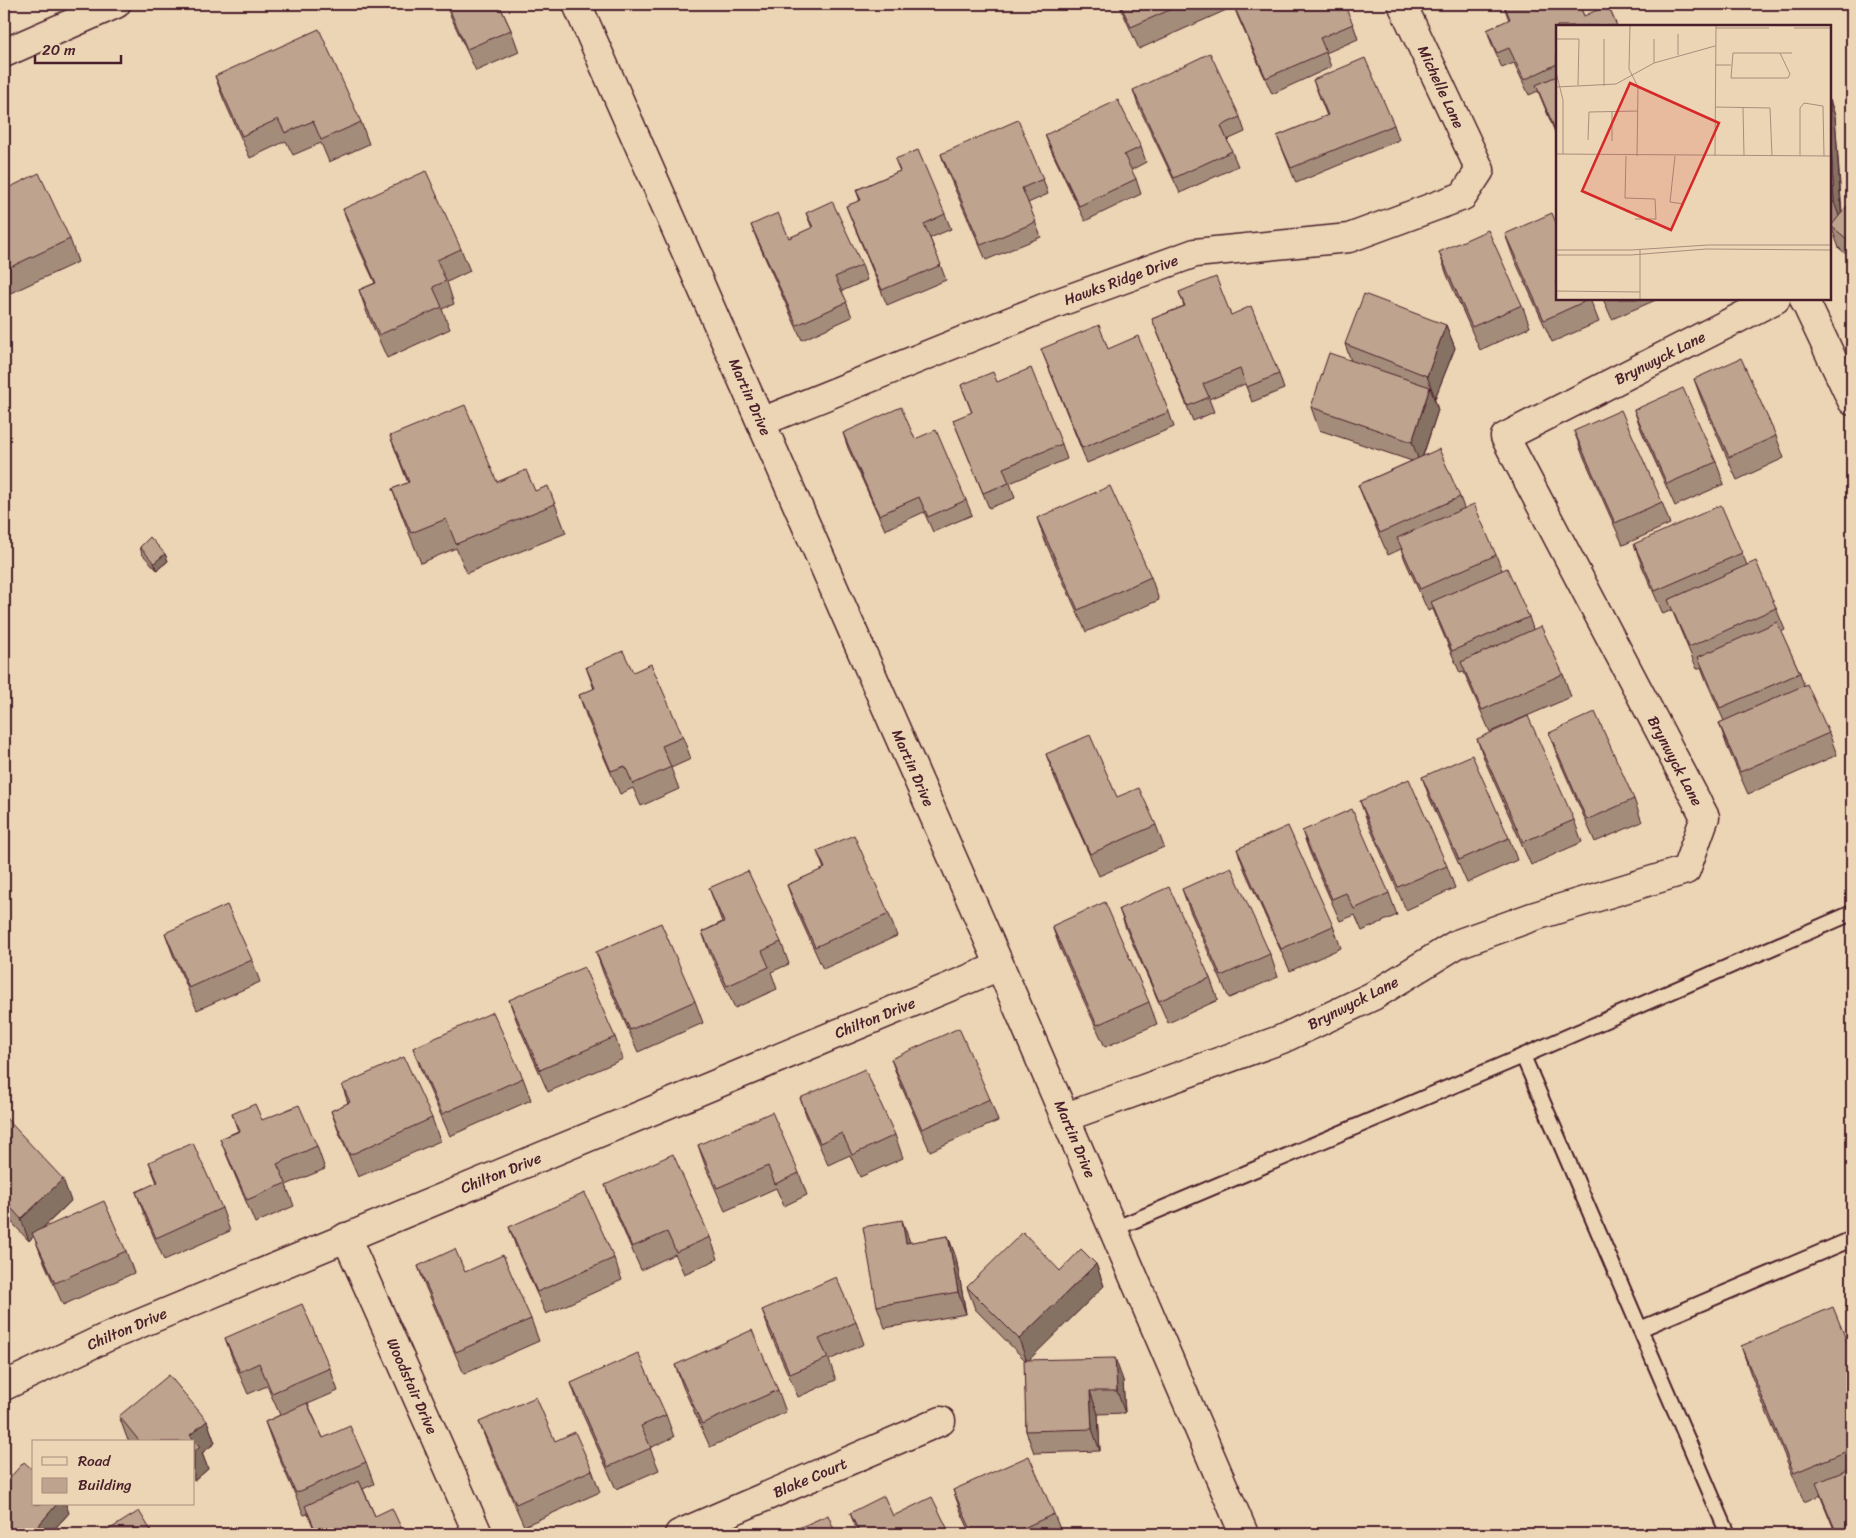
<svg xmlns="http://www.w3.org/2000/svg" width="1856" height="1538" font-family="Sriracha,sans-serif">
  <rect width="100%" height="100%" fill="#ebd5b4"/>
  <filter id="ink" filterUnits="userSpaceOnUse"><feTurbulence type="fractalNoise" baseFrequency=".02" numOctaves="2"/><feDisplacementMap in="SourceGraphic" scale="10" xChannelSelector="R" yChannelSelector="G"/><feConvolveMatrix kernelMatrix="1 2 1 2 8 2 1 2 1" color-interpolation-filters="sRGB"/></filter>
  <g filter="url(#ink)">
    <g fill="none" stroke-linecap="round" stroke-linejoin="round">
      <!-- lane casing -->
      <g stroke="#4a1f2b" stroke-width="18">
        <g id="lane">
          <polyline points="1852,913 1523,1056 1640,1329 1852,1239"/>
          <polyline points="1114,1229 1523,1056"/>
          <polyline points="1640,1329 1728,1534"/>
        </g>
      </g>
      <!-- street casing -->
      <g stroke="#4a1f2b" stroke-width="31">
        <g id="street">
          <polyline points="1804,299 1852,401"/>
          <polyline points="761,422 1046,307 1195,253 1349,238 1463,196 1480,170 1402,4"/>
          <polyline points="1066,1117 1282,1039 1373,996 1457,944 1532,917 1686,870 1705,817 1505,437 1776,299"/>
          <polyline points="346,1237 478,1534"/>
          <polyline points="4,1386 105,1338 1000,966"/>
          <polyline points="679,1534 941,1421"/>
        </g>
      </g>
      <!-- secondary casing -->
      <g stroke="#4a1f2b" stroke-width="31">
        <g id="secondary">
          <polyline points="577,4 1000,966 1244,1534"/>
          <polyline points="4,53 116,4"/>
        </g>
      </g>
      <!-- lane -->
      <use href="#lane" stroke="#ebd5b4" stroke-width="14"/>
      <!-- street -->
      <use href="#street" stroke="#ebd5b4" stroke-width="28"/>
      <!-- secondary -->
      <use href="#secondary" stroke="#ebd5b4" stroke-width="28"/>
    </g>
    <!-- wall -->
    <g fill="#a38c7a" stroke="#4a1f2b">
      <polygon points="445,4 499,4 511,30 519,52 476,71"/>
      <polygon points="1119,4 1232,4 1233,7 1139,49"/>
      <polygon points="1233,4 1353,24 1358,39 1326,53 1331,67 1272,94 1238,17"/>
      <polygon points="1503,4 1592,4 1581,9 1584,16 1617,26 1557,26 1557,137 1538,91 1529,95 1514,63 1502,68 1492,45 1487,30 1509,20"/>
      <polygon points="215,76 361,122 369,144 329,162 321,143 293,155 286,141 250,158 223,98"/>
      <polygon points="1313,80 1394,125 1399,140 1296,183 1277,136 1327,116"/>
      <polygon points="1133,90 1240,117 1245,132 1227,140 1238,166 1180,193 1138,105"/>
      <polygon points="1830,100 1835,116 1842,213 1852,200 1852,259 1839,248 1831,226 1832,225 1830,225"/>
      <polygon points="1045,135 1141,147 1146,162 1131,170 1136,179 1141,194 1085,221 1051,150"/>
      <polygon points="941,154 1043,179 1048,194 1028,203 1041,237 986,260 946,169"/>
      <polygon points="895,159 945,214 951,229 930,238 946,280 887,305 852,221 846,206 860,201 856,190 900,171"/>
      <polygon points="4,190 70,239 78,262 4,296"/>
      <polygon points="343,209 461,249 470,271 447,282 454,304 442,309 450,329 387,358 367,313 359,290 375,283 351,231"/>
      <polygon points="806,213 862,265 867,280 842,291 852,317 802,340 757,240 751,225 789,238 812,228"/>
      <polygon points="1505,234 1590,299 1599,322 1552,342 1513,256"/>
      <polygon points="1439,252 1522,305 1530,327 1480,350 1447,275"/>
      <polygon points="1179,292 1231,315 1279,374 1284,389 1252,402 1245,384 1209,399 1214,412 1193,421 1152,319 1184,306"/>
      <polygon points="1603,299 1658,299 1612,319"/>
      <polygon points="1446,325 1455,348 1435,398 1434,397 1438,410 1423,456 1460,497 1464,508 1496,555 1502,570 1529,617 1533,629 1563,674 1571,697 1490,732 1469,684 1464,672 1460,673 1439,624 1433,609 1428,611 1405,560 1401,549 1388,555 1367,507 1358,485 1412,461 1319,430 1311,407 1351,361 1345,344"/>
      <polygon points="1041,349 1108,349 1169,412 1174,427 1087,463"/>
      <polygon points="1694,379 1776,436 1784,458 1737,480 1702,401"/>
      <polygon points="997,382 1062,444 1067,459 1010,483 1015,498 989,508 953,420 972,413 961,385"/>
      <polygon points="1634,410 1716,462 1724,484 1675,506 1642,432"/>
      <polygon points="1574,431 1662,502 1670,524 1623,545 1582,453"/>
      <polygon points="843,433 915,439 966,500 972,515 933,532 924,512 885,530 848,448"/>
      <polygon points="390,436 497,482 535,491 555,504 566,533 467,573 456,548 421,563 403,518 392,489 408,483"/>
      <polygon points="1037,518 1151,577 1159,600 1086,632 1045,541"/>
      <polygon points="1634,544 1742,553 1747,565 1776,608 1785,630 1781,632 1800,673 1804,685 1829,733 1837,755 1748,794 1727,746 1719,723 1724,721 1706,680 1701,667 1697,669 1677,622 1672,610 1663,614 1642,566"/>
      <polygon points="140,547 165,554 168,561 157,570 142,554"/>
      <polygon points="586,667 633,672 683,737 691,759 671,768 679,789 641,806 633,788 620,794 587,718 579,695 594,689"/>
      <polygon points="1549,733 1634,799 1642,822 1595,842 1557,755"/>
      <polygon points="1477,739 1574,820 1582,842 1531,865 1485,761"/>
      <polygon points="1046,754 1156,825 1164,847 1099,876 1054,776"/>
      <polygon points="1422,777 1509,838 1517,860 1467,883 1430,799"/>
      <polygon points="1360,801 1447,866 1455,888 1406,910 1368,823"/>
      <polygon points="1302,831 1389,893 1397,915 1362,931 1355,915 1340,921 1310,853"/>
      <polygon points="1237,849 1333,926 1341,948 1290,971 1245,871"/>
      <polygon points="817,851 889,914 897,936 823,969 795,907 787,885 824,869"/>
      <polygon points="709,888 781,942 789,964 771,972 777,989 735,1008 710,954 702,932 722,922"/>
      <polygon points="1182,889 1270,954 1278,977 1229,998 1190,911"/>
      <polygon points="1119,909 1210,978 1218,1000 1168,1023 1127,931"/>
      <polygon points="1052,926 1149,1002 1157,1024 1105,1047 1060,948"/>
      <polygon points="165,933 252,960 260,982 197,1010 173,955"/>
      <polygon points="596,952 695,1001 703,1023 638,1052 604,975"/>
      <polygon points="509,1000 615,1037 623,1059 548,1092 517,1022"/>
      <polygon points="413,1048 523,1078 531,1100 450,1136 421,1070"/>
      <polygon points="891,1059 990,1099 998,1121 930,1151 899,1081"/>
      <polygon points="342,1085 432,1118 440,1141 358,1177 339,1133 331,1111 348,1103"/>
      <polygon points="800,1098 895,1135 903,1158 860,1177 850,1155 828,1165 808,1120"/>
      <polygon points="232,1114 262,1120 317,1146 325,1169 286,1185 294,1206 255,1223 229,1161 220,1139 238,1131"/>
      <polygon points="4,1120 71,1201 42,1229 126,1251 134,1273 63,1305 41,1255 34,1236 29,1241 4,1214"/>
      <polygon points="698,1145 799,1173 807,1195 784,1206 776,1188 725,1211 706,1168"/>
      <polygon points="149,1162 222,1208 230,1231 164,1260 144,1214 136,1192 157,1183"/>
      <polygon points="605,1185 710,1237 718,1259 684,1274 675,1254 641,1270 613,1207"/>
      <polygon points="509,1227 614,1258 622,1280 546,1314 517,1250"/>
      <polygon points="948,1236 956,1258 966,1314 885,1328 877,1306 910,1243"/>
      <polygon points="1096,1264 1104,1286 1028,1360 1123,1380 1125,1413 1098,1414 1100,1451 1034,1453 1026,1431 1025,1360 975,1309 967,1287"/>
      <polygon points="418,1266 531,1319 539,1341 464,1374 426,1288"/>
      <polygon points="762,1310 856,1322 864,1344 829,1360 836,1380 798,1397 770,1333"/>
      <polygon points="225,1338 330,1368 338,1391 308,1404 323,1438 366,1462 374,1484 363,1489 375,1516 404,1534 316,1534 308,1514 304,1515 273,1444 265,1422 280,1415 267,1386 248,1394 233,1360"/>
      <polygon points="1741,1346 1852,1354 1852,1534 1836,1534 1820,1495 1804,1502 1751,1375"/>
      <polygon points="675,1365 778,1390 786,1412 710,1447 683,1387"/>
      <polygon points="571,1383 666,1415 674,1437 650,1448 659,1470 616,1489 579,1406"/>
      <polygon points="119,1416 207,1421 215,1443 202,1453 208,1469 194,1481 194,1442 130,1442 127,1438"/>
      <polygon points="479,1422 555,1441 592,1470 600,1492 524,1526 488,1445"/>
      <polygon points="4,1484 69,1513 50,1534 4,1534"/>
      <polygon points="953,1490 1054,1514 1062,1534 971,1534 961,1512"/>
      <polygon points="850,1513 893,1516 950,1534 858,1534"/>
    </g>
    <!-- shaded-wall -->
    <g fill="#857263" stroke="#4a1f2b">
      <polygon points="1830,100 1835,116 1842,224 1834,202 1830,131"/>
      <polygon points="1446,325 1455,348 1435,398 1427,376"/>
      <polygon points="1430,387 1438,410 1420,464 1412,442"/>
      <polygon points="165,554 168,561 157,570 154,563"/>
      <polygon points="63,1179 71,1201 29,1241 21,1219"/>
      <polygon points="902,1220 910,1242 914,1266 906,1243"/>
      <polygon points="948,1236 956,1258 966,1314 958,1292"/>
      <polygon points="1096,1264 1104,1286 1027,1362 1019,1339"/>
      <polygon points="1115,1358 1123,1380 1125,1413 1117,1391"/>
      <polygon points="1090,1391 1098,1414 1100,1451 1092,1429"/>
      <polygon points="207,1421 215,1443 202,1453 208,1469 194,1481 194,1452 190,1435"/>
      <polygon points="57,1504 66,1504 69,1513 50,1534 31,1534"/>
    </g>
    <!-- building -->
    <g fill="#bea38e" stroke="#4a1f2b">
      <polygon points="447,4 499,4 511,30 467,49"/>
      <polygon points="1120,4 1183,4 1131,27"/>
      <polygon points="1233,4 1344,4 1353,24 1320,38 1326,52 1266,78"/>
      <polygon points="1504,4 1579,4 1584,16 1608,5 1617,26 1557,26 1557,64 1524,80 1509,48 1497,53 1487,30 1510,19"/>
      <polygon points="319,29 361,122 321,140 313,121 285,133 278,119 242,136 215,76"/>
      <polygon points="1210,53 1240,117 1221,126 1232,151 1174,178 1133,90"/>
      <polygon points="1365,58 1394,125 1291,168 1277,136 1328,115 1313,80"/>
      <polygon points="1557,76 1557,134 1536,85"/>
      <polygon points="1118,100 1141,147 1124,155 1136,179 1079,206 1045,135"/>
      <polygon points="1018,120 1043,179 1022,188 1036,222 981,245 941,154"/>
      <polygon points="1830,131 1834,202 1830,202"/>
      <polygon points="918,150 945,214 924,224 941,265 882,290 846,206 861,200 856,190 900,171 895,159"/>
      <polygon points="426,171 461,249 437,260 446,281 433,287 442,307 379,335 359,290 376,283 343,209"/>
      <polygon points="39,173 70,239 4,270 4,190"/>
      <polygon points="1852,200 1852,243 1831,226"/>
      <polygon points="832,201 862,265 835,277 847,302 797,325 751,225 778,213 789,238 813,227 806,213"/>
      <polygon points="1552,213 1557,225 1557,299 1590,299 1544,320 1505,234"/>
      <polygon points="1488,230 1522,305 1472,327 1439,252"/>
      <polygon points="1216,277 1231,315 1251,306 1279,374 1247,387 1240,369 1203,384 1209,397 1188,406 1152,319 1185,306 1179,292"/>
      <polygon points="1364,294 1446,325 1427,376 1345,344"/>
      <polygon points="1099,325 1108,349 1138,336 1169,412 1082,448 1041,349"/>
      <polygon points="1329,353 1430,387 1412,442 1311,407"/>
      <polygon points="1741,358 1776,436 1729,457 1694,379"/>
      <polygon points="1031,368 1062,444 1003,468 1009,483 983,493 953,420 972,412 961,385 993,372 997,382"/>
      <polygon points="1683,388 1716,462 1667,484 1634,410"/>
      <polygon points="465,405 497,482 526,470 535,491 548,486 555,504 456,544 446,519 411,533 392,489 409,482 390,436"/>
      <polygon points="901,407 915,439 936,430 966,500 928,517 919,497 879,515 843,433"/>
      <polygon points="1621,410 1662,502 1615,523 1574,431"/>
      <polygon points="1439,449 1460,497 1380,533 1358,485"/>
      <polygon points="1110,486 1151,577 1078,610 1037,518"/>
      <polygon points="1474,504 1496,555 1420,589 1397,538"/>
      <polygon points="1721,505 1742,553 1655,591 1634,544"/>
      <polygon points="150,537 165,554 154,563 140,547"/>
      <polygon points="1756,561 1776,608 1689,647 1668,600"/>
      <polygon points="1507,568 1529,617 1452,651 1431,602"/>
      <polygon points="1777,622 1800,673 1720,708 1698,657"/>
      <polygon points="1541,626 1563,674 1482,710 1461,662"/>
      <polygon points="623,651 633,672 651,664 683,737 662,746 671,767 633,784 625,766 611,771 579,695 595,688 586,667"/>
      <polygon points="1807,684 1829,733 1740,772 1719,723"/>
      <polygon points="1595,712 1634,799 1587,820 1549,733"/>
      <polygon points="1528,716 1574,820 1523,842 1477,739"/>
      <polygon points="1090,735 1117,797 1139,788 1156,825 1090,854 1046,754"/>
      <polygon points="1472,755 1509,838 1459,860 1422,777"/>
      <polygon points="1409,779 1447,866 1398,887 1360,801"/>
      <polygon points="1352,809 1389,893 1354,909 1346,893 1332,899 1302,831"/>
      <polygon points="1288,826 1333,926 1281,949 1237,849"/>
      <polygon points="854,835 889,914 815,947 787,885 825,868 817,851"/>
      <polygon points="1231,867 1270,954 1221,976 1182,889"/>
      <polygon points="748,871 781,942 762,951 769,967 727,986 702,932 724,922 709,888"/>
      <polygon points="1169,887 1210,978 1159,1001 1119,909"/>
      <polygon points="1105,902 1149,1002 1097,1025 1052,926"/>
      <polygon points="227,905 252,960 189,988 165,933"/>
      <polygon points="661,923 695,1001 630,1030 596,952"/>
      <polygon points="584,967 615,1037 540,1070 509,1000"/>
      <polygon points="493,1012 523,1078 442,1114 413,1048"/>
      <polygon points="959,1028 990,1099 922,1129 891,1059"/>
      <polygon points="404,1057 432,1118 350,1155 331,1111 350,1102 342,1085"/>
      <polygon points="865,1069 895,1135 852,1155 842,1133 820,1143 800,1098"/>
      <polygon points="255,1104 262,1120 299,1105 317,1146 277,1164 286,1183 247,1200 220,1139 240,1131 232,1114"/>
      <polygon points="772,1112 799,1173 775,1184 768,1166 717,1188 698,1145"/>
      <polygon points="6,1118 63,1179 21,1219 4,1200 4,1120"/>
      <polygon points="193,1143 222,1208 156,1238 136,1192 158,1182 149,1162"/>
      <polygon points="673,1154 710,1237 676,1252 667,1232 632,1247 605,1185"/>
      <polygon points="585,1193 614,1258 537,1292 509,1227"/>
      <polygon points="104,1201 126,1251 55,1283 32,1233"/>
      <polygon points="902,1220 906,1243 948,1236 958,1292 877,1306 863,1227"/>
      <polygon points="1023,1232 1060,1271 1081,1249 1096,1264 1019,1339 967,1287"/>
      <polygon points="455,1249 465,1272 503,1255 531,1319 456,1352 418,1266"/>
      <polygon points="836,1277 856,1322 819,1339 828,1358 790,1374 762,1310"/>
      <polygon points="302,1304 330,1368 272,1393 259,1363 240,1372 225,1338"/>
      <polygon points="1833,1307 1852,1354 1852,1449 1794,1473 1741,1346"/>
      <polygon points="752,1330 778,1390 702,1424 675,1365"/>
      <polygon points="638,1353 666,1415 641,1426 651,1448 608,1467 571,1383"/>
      <polygon points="1115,1358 1117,1391 1090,1391 1092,1429 1026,1431 1024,1360"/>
      <polygon points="169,1375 207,1421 190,1435 200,1447 194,1452 194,1442 140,1442 119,1416"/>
      <polygon points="536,1397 555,1441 575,1432 592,1470 516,1504 479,1422"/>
      <polygon points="307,1403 323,1438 350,1426 366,1462 296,1493 265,1422"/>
      <polygon points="1029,1456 1054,1514 1017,1531 1018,1534 973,1534 953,1490"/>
      <polygon points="24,1462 34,1471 34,1504 57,1504 31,1534 14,1534 4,1525 4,1484"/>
      <polygon points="1852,1468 1852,1534 1837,1534 1816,1483"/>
      <polygon points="359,1481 375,1516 392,1508 404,1534 317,1534 305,1506"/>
      <polygon points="884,1496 893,1516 932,1497 950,1534 860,1534 850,1513"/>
      <polygon points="139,1511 153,1534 102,1534"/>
      <polygon points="828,1515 836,1534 785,1534"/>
    </g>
  </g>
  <g text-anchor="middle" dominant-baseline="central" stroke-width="4.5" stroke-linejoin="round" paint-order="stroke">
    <!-- street labels -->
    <g font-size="15" fill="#4a1f2b" stroke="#ebd5b4">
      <text transform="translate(1441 87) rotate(65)">Michelle Lane</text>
      <text transform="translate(1121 280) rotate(-20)">Hawks Ridge Drive</text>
      <text transform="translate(1660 358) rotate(-27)">Brynwyck Lane</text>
      <text transform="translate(750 397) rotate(66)">Martin Drive</text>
      <text transform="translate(1675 761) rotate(62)">Brynwyck Lane</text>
      <text transform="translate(913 768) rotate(66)">Martin Drive</text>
      <text transform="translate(1353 1003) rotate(-27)">Brynwyck Lane</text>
      <text transform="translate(875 1018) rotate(-22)">Chilton Drive</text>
      <text transform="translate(1075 1139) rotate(67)">Martin Drive</text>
      <text transform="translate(501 1173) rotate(-22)">Chilton Drive</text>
      <text transform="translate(127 1329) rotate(-23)">Chilton Drive</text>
      <text transform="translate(412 1386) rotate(66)">Woodstair Drive</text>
      <text transform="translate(810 1478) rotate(-23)">Blake Court</text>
    </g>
  </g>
  <!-- overview -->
  <g transform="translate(1556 25)">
    <rect width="275" height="275" fill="#ebd5b4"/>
    <path fill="none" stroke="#ab8c7d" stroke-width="1" d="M74 1 73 44 82 62 81 131M160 3H213M238 3H275M0 14H23L22 60M224 28 234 49 232 53H175L177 28H236M122 30V9M98 38V14M159 40H175M0 47 7 75V129M48 61V14M0 62 60 59 98 38 159 21M159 82 214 83 216 131M187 82 188 131M32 115 33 87 82 86M56 116V86M0 129 275 131M70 131 69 173 99 174 100 194H79M119 131 114 177 128 179M159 131 160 1M244 131V83L248 78 267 81 268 131M0 225H75L152 220H275M0 230H75L150 224 275 225M0 266 84 267M84 274V225"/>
    <path fill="#d62828" fill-opacity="0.15" stroke="#d62828" stroke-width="2.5" d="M74 58 163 98 115 205 26 166Z"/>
    <rect width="275" height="275" fill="none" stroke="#4a1f2b" stroke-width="2.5"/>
  </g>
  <!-- margin -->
  <rect width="1856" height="1538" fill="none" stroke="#ebd5b4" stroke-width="20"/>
  <rect x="10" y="10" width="1836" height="1518" fill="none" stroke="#4a1f2b" stroke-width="2" filter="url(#ink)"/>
  <!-- legend -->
  <rect x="32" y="1440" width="162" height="65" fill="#ebd5b4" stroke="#ab8c7d"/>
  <rect x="42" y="1457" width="25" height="8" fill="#ebd5b4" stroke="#ab8c7d"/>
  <text x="78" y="1466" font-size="15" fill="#4a1f2b">Road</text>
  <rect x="42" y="1478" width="25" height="15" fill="#bea38e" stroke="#ab8c7d"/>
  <text x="78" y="1490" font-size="15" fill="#4a1f2b">Building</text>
  <!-- scale -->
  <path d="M35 55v8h86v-8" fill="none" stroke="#4a1f2b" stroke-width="2.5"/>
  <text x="42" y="55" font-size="15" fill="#4a1f2b" stroke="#ebd5b4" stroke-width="4" paint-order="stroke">20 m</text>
</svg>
